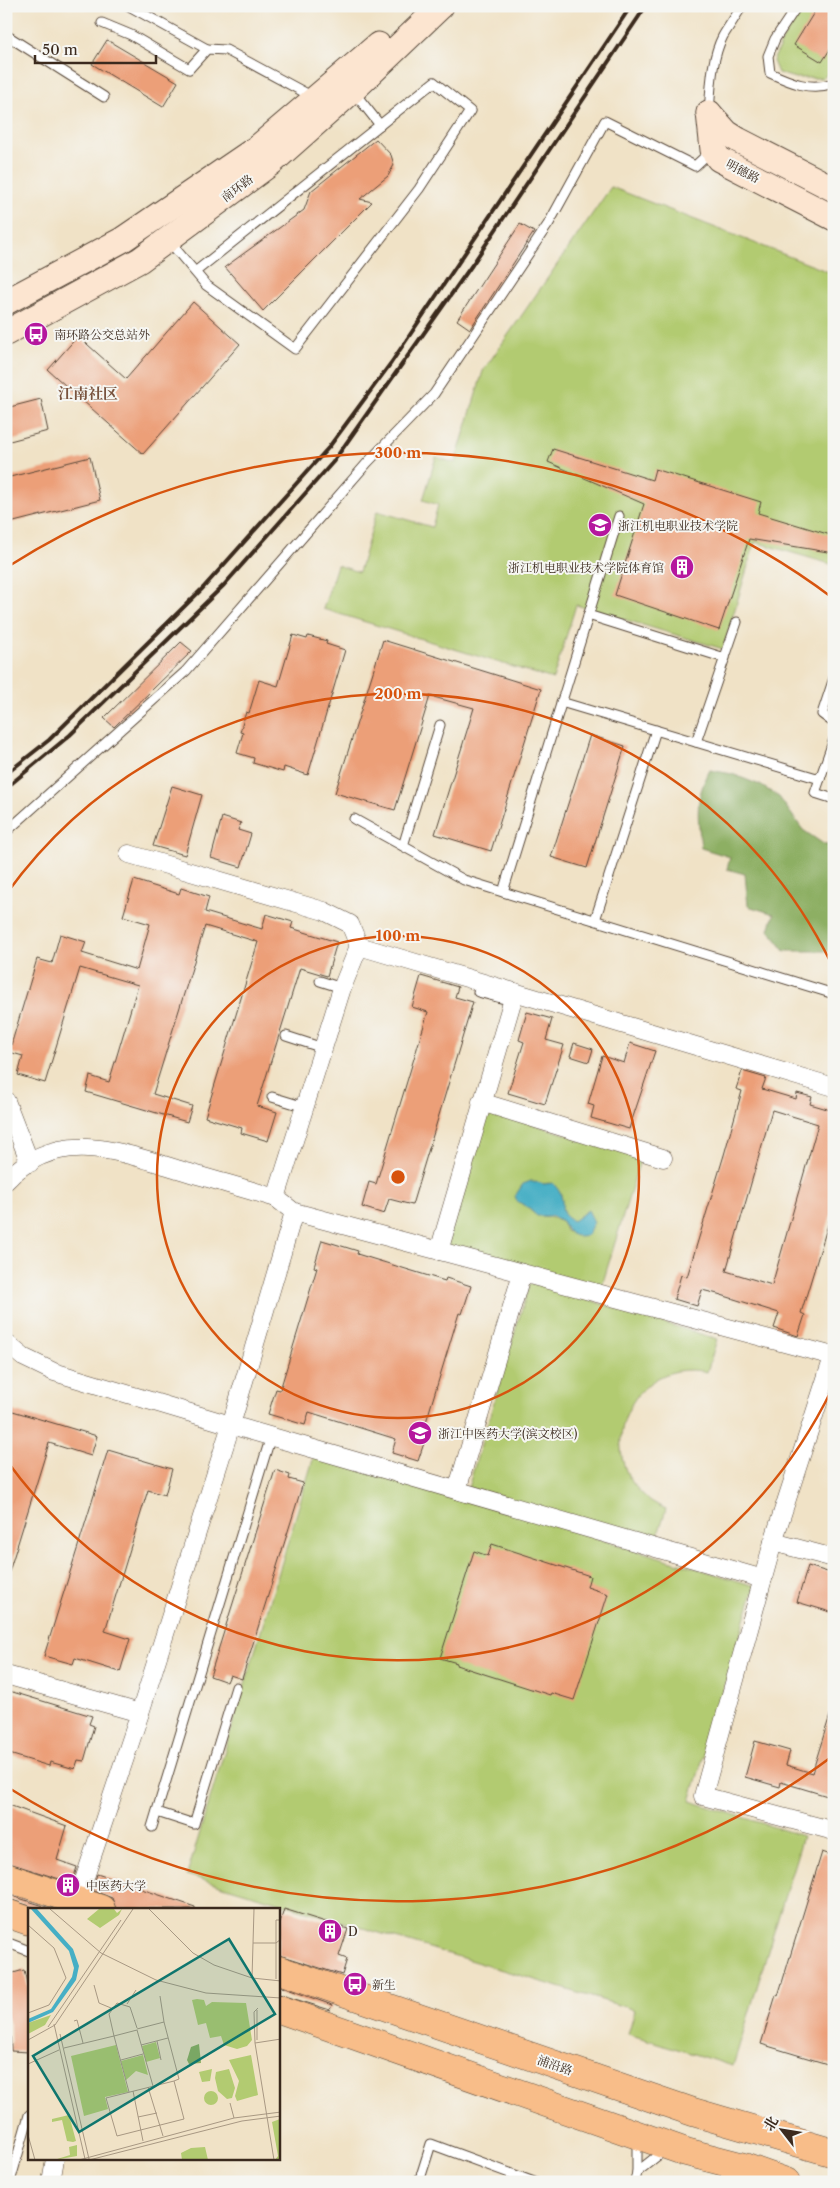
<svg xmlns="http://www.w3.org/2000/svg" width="840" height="2188" font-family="'Libre Caslon Text','Noto Serif SC',serif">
  <rect width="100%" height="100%" fill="#f6f6f2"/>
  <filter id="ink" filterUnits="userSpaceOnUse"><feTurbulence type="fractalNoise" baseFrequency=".02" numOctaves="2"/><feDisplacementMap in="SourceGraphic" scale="10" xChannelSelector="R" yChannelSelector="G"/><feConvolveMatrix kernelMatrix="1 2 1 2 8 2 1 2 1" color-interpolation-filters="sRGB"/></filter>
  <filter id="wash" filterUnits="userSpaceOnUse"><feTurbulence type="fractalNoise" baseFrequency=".0096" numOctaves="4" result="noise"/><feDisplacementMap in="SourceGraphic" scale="20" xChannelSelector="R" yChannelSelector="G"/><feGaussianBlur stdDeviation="1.12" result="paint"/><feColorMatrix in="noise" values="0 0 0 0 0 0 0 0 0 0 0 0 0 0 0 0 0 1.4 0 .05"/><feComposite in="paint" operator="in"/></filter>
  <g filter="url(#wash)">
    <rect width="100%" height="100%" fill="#f0e2c6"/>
    <!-- green -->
    <g fill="#b2cb71" stroke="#767a48" fill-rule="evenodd">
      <polygon points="805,6 834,6 834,68 823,78 795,78 778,73 773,61 785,35"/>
      <polygon points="611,187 834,274 834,565 755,542 723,649 576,605 553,679 323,609 337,565 359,572 377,511 432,527 438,505 423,500 436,457 455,463 483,371"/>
      <path d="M486 1110 641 1157 600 1292 445 1245ZM531 1181 544 1184 549 1183 561 1194C562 1207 560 1215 573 1222L579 1219 585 1211 580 1236 566 1231 562 1221C547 1214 538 1220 527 1207Z"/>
      <path d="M530 1282 717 1339 707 1372C623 1353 584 1475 666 1509L655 1544 468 1488Z"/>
      <polygon points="315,1453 755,1586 690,1801 803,1836 733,2066 628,2034 635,2010 187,1875"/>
    </g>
    <!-- forest -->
    <path fill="#8daf63" stroke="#646c40" d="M710 770 732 774 760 785 779 797 803 830 825 845 834 844V947L830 951H785L769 930 774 914 748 906 745 874 727 869 730 857 701 848C698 815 694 800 710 770Z"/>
    <!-- water -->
    <path fill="#46afc5" stroke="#406c72" d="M531 1181 544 1184 553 1183C555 1186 559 1190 560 1193 566 1207 556 1212 573 1221L588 1210 594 1222 587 1235C571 1238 569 1234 562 1221L552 1216H537L527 1207 517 1201 515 1196 523 1184Z"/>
    <g id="blocks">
      <!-- building -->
      <g fill="#ec9f78" fill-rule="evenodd">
        <polygon points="818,6 834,6 834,43 822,62 794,45"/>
        <polygon points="107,40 178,82 163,107 92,64"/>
        <polygon points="376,139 391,155 394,165 388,176 360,199 372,202 263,311 225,267 304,210 311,191"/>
        <polygon points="520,224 534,232 470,329 457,320"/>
        <polygon points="193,302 240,344 143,454 48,370 78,336 126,379"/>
        <polygon points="41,399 48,431 6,442 6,408"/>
        <polygon points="553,449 652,480 655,469 761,502 758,513 834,536 834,553 749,539 719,630 615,595 644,504 548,462"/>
        <polygon points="90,457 100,500 6,524 6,478"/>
        <polygon points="293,635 307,639 308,636 327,641 326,644 345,650 308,775 284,767 283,772 253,763 254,758 237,753 243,733 240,732 246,712 249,713 259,680 278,686"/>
        <polygon points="383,640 541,689 491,851 435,834 474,708 430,696 395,810 335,793"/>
        <polygon points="181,642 192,651 114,727 104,718"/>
        <polygon points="590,735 625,746 587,868 551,857"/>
        <polygon points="172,786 202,795 185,855 153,846"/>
        <polygon points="222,817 241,823 238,830 251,834 241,867 211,858"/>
        <polygon points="134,880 179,894 181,888 209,897 205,912 262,929 266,914 293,922 291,928 337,942 327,976 300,968 257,1106 277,1112 268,1141 241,1133 242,1128 205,1117 258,942 205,926 153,1094 192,1106 187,1122 86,1092 90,1076 109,1082 138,985 80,968 45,1083 18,1075 23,1056 9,1052 37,959 52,963 60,934 86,942 82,953 137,970 150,924 123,916"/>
        <polygon points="421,976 458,987 455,997 473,1002 412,1205 389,1199 384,1214 362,1207 369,1182 376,1184 428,1012 412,1007"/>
        <polygon points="527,1012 552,1019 546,1040 564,1045 545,1104 508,1093 524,1042 519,1040"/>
        <polygon points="574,1043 593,1049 589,1062 570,1056"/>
        <polygon points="630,1043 655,1051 629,1129 591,1118 594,1106 588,1104 602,1056 624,1063"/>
        <path d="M742 1071 766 1078 762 1089 796 1099 797 1093 812 1097 810 1104 834 1111V1205L801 1313 805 1315 798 1336 774 1328 779 1313 718 1294 702 1290 697 1306 674 1299 681 1275 687 1277 724 1155 742 1091 736 1089ZM772 1110 818 1124 772 1285 726 1271Z"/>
        <polygon points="322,1240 358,1251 357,1254 445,1281 446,1278 471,1286 462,1314 459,1313 423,1432 427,1434 418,1461 392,1453 396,1439 309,1412 305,1425 268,1414 276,1389 280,1390 317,1268 314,1267"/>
        <polygon points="6,1409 97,1436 91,1456 49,1443 9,1572 6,1572"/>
        <polygon points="108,1450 172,1469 165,1495 148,1490 105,1631 130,1639 120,1672 75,1658 73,1664 44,1656"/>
        <polygon points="275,1470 290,1475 289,1479 303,1483 242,1679 230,1675 227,1682 210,1676"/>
        <polygon points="492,1544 590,1576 587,1587 608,1594 574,1700 551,1693 550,1695 456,1665 457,1663 440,1658 474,1551 488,1556"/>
        <polygon points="808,1566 834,1574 834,1613 797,1602"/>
        <polygon points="6,1690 92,1716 89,1724 94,1726 84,1761 78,1760 75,1769 50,1762 49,1766 6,1753"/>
        <polygon points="831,1712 834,1712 834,1798 781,1782 780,1787 745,1777 755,1741 790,1751 786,1765 812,1773"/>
        <polygon points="6,1804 67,1826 57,1860 77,1867 72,1883 6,1862"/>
        <polygon points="822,1852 834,1856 834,2066 761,2044 776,1995 778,1996"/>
        <polygon points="97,1874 195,1907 195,1909 116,1909 112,1898 92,1890"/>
        <polygon points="6,1894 53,1909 39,1909 6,1898"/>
        <polygon points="284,1909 348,1929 339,1956 347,1959 342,1975 279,1955 279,1926"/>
        <polygon points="24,1970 29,1992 29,2052 11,2051 10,2025 6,2011 6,1975"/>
        <polygon points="279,1986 332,2005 330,2010 279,1994"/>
      </g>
    </g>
  </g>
  <g filter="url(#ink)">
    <use href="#blocks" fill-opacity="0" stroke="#564637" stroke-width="1"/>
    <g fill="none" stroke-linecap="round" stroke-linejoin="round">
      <!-- lane casing -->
      <g stroke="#564637" stroke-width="11">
        <g id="lane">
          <polyline points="129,6 207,49"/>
          <path d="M797 6 775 39 768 56 770 73C792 83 810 91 834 83"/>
          <polyline points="102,23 131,35 189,69 207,49 226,50 313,97"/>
          <polyline points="6,35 104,97"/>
          <polyline points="353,91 380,125"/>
          <path d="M709 113C711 88 711 59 723 36 729 26 736 16 742 6"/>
          <polyline points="168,240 206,285 295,349 419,189 470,111 434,82 195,272"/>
          <polyline points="588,615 725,658"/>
          <polyline points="834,678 822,714 834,723"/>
          <polyline points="561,702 820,779"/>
          <polyline points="834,739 815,793 834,799"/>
          <polyline points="696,742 737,622"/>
          <polyline points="354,819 464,880 834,994"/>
          <polyline points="6,832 186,671 368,462 434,394 549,223 605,121 695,166 712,150"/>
          <polyline points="403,846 440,725"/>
          <polyline points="503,892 619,516"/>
          <polyline points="595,920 656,730"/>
          <polyline points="320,981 342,988"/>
          <polyline points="478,992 512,1001"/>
          <polyline points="286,1036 323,1048"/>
          <polyline points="272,1097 305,1107"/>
          <polyline points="157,1812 194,1824 236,1687"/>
          <polyline points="152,1827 271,1436"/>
          <polyline points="6,1945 11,1944 29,1951"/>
          <polyline points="637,2172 666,2149"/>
          <polyline points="10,2182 29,2115"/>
          <polyline points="419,2182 431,2144 534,2182"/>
          <polyline points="635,2182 637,2172 637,2137"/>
        </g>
      </g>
      <!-- street casing -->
      <g stroke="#564637" stroke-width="19">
        <g id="street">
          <polyline points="129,854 324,911 350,924 359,946"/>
          <polyline points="6,1101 30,1163"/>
          <polyline points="481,1102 663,1158"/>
          <path d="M6 1181C56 1127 118 1151 177 1169 210 1179 243 1188 276 1198"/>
          <polyline points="294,1212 276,1198 342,988 359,946 834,1087"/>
          <polyline points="439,1251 515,992"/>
          <polyline points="6,1343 23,1357 54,1372 231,1425 140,1713 77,1901"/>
          <polyline points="834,1354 773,1542 703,1796 834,1831"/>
          <polyline points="457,1490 522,1273"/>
          <polyline points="773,1542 834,1558"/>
          <polyline points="763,1579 231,1425 294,1212 833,1356"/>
          <polyline points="6,1675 140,1713"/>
          <polyline points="51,2182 55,2159"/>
        </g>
      </g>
      <!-- secondary casing -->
      <g stroke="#564637" stroke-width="27">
        <g id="secondary">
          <polyline points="709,113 713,150 719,159 834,218"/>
          <polyline points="709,113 727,133 738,140 834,189"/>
          <polyline points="6,302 122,240 257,148 378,45"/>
          <polyline points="6,333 140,260 271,163 352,91 441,6"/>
        </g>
      </g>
      <!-- primary casing -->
      <g stroke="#564637" stroke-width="29">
        <g id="primary">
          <polyline points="6,1877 101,1909"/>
          <polyline points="6,1913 29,1921"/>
          <polyline points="279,1970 693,2112 834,2153"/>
          <polyline points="279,2009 686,2152 744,2167 786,2182"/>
        </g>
      </g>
      <!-- lane -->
      <use href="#lane" stroke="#fff" stroke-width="9"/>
      <!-- street -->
      <use href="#street" stroke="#fff" stroke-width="18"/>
      <!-- secondary -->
      <use href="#secondary" stroke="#fce5d0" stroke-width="25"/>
      <!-- primary -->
      <use href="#primary" stroke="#f8bd89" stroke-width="28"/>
      <!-- rail -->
      <g stroke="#3b2a1e" stroke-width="4">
        <polyline points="6,774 49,740 203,588 329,447 391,363 631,6"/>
        <polyline points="6,788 70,735 224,585 333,462 472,265 646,6"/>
      </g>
    </g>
  </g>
  <!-- distance rings -->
  <g fill="none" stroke="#d7540e" stroke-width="2.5">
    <circle cx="398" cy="1177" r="241"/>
    <path d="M832 1389A483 483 0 0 1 7 1461M7 893A483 483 0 0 1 832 965"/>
    <path d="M834 1755A724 724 0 0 1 9 1788M9 566A724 724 0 0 1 834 599"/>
  </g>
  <!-- icons -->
  <defs>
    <g id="bus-disc" transform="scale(1.25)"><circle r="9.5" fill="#b5179e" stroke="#f6f6f2"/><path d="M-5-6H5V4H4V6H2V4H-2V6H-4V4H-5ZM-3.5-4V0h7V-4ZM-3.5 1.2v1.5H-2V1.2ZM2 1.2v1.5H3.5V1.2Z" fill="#fff"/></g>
    <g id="university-disc" transform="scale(1.25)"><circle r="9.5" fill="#b5179e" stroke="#f6f6f2"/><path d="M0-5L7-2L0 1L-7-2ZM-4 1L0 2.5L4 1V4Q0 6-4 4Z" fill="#fff"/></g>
    <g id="building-disc" transform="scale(1.25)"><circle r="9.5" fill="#b5179e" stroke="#f6f6f2"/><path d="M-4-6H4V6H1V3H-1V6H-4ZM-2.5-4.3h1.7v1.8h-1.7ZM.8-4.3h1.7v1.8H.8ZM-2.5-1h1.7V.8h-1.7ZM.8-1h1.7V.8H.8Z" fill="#fff"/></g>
  </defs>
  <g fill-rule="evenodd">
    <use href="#bus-disc" x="36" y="334"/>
    <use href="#university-disc" x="600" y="525"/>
    <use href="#building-disc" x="682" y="567"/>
    <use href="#university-disc" x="420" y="1433"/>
    <use href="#building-disc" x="68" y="1885"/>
    <use href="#building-disc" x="330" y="1931"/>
    <use href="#bus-disc" x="355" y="1984"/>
  </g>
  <g text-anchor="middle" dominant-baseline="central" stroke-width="4" stroke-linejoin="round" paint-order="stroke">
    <!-- street labels -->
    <g font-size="12" fill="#3b2a1e" stroke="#f6f6f2">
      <text transform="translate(743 171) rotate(27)">明德路</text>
      <text transform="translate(237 188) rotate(-37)">南环路</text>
      <text transform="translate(555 2065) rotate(19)">浦沿路</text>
    </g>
    <!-- poi labels -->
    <g font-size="12" fill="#3b2a1e" stroke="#f6f6f2" text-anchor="start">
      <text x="54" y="334">南环路公交总站外</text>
      <text x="618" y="525">浙江机电职业技术学院</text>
      <text x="664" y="567" text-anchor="end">浙江机电职业技术学院体育馆</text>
      <text x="438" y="1433">浙江中医药大学(滨文校区)</text>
      <text x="86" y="1885">中医药大学</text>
      <text x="348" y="1931">D</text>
      <text x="372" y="1984">新生</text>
    </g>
    <!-- quarter labels -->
    <g font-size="15" font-weight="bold" fill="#79533e" stroke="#f6f6f2">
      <text x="88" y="393">江南社区</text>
    </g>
  </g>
  <!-- overview -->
  <g transform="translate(28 1908)">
    <rect width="252" height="252" fill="#f0e2c6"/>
    <path d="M71 1H86L89 5 94 1 91 7 72 20 59 11ZM169 91 176 92 178 98 184 94 218 95 224 132 219 138 209 141 196 137 193 128 182 130 178 115 170 117 164 92ZM23 107 17 117 0 126V115ZM128 134 132 150 118 154 114 138ZM88 137 100 184 77 189 80 201 56 208 43 148ZM115 147 120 167 108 163 98 172 93 153ZM223 147 230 187 209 193 207 188 211 173 201 152ZM184 161 182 173 174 174 171 164ZM201 161 207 180 204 190 199 191 190 183 187 170 188 164ZM176 190a7 7 0 1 1 14 0a7 7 0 1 1-14 0ZM41 207 48 233 45 234 39 233 34 212 24 214V211ZM252 211V252H247L250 248 244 214ZM49 237V248L26 252 42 247 41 239ZM177 239 180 252H154L153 245 163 240Z" fill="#b2cb71"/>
    <path d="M171 136 173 155 161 156 159 152 163 139Z" fill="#8daf63"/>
    <path d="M3 1H9L45 41 51 58 48 72 25 104 0 115V111L23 101 44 69 46 60 41 43Z" fill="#46afc5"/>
    <path fill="none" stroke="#a89883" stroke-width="1" d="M22 1 73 45 128 72 178 85 253 90M121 1 165 45 186 57 224 70 253 73M0 17 26 40 38 70 21 97 0 105M225 35H248L253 31M224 70 226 1M248 71V12H253M66 77 71 95 83 100M132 88 136 114M99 96 108 82M230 100 226 104 227 135 246 252M46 113 49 112 55 135M26 116 57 251M20 119 93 12M109 121 136 114 151 171 146 173M32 126 61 251M0 132 27 117 105 1M229 132V102M129 133 133 152M227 135 253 131M113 137 140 130M36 140 86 128 81 106 89 95 102 99 109 120M93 152 115 146M0 156 31 142M146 173 156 211 89 228 78 190ZM120 179 135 228M105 183 115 233M101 184 86 128 109 122 125 178M202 195 206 210M110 209 129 205M0 227 7 252M51 252 206 210 253 204M61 252 214 213 253 208"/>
    <path fill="#0f766e" fill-opacity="0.15" stroke="#0f766e" stroke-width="2.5" d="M201 31 247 106 51 224 5 148Z"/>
    <rect width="252" height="252" fill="none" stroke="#3b2a1e" stroke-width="2.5"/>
  </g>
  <circle cx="398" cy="1177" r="8" fill="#d7540e" stroke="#f6f6f2" stroke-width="2.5"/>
  <g font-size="15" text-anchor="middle" font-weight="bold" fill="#d7540e" stroke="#f6f6f2" stroke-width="4" stroke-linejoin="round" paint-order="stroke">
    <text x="398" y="458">300 m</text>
    <text x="398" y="699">200 m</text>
    <text x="398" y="941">100 m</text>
  </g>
  <!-- margin -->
  <rect width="840" height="2188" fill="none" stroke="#f6f6f2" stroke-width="25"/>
  <!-- north arrow -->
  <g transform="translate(782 2130) rotate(301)" stroke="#f6f6f2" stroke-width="4" paint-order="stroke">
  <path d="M0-4L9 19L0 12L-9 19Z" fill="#3b2a1e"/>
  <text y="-8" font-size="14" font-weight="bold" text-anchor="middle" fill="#3b2a1e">北</text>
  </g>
  <!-- scale -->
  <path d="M35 55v8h121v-8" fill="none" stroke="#3b2a1e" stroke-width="2.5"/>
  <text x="42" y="55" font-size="15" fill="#3b2a1e" stroke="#f6f6f2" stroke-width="4" paint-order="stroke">50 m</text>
</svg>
